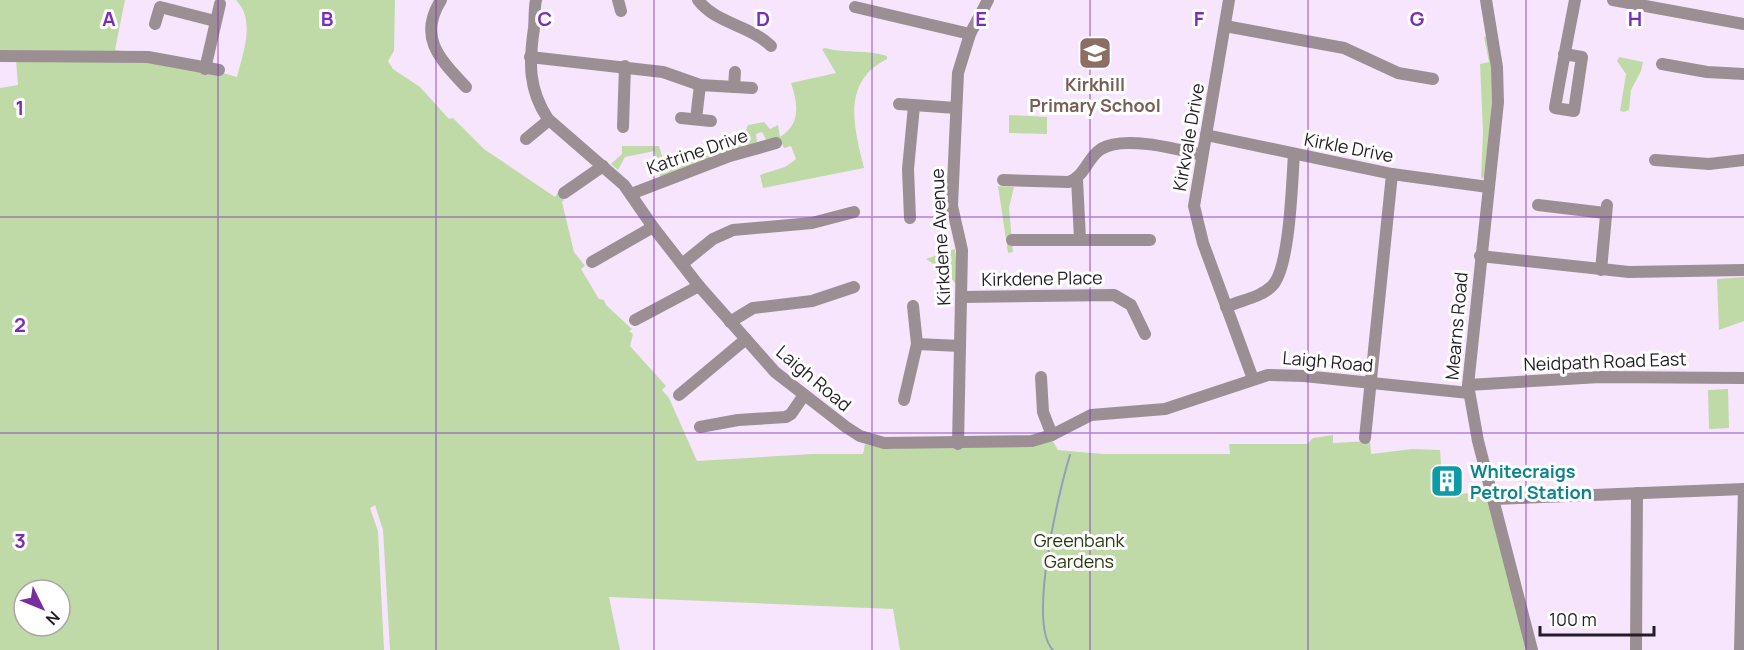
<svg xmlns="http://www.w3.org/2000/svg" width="1744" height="650" font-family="Manrope,sans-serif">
  <rect width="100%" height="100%" fill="#f7e5fd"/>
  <!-- green -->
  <g fill="#c0daa7" fill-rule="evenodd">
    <polygon points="0,0 125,0 115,50 136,53 0,50"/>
    <path d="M236 0H395L394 51 388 61 393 69 420 87 449 119 453 118 484 149 555 197 558 192 564 200 562 202 574 252 585 266 581 269 599 299 604 300 606 305 632 329 629 331 633 334 630 346 666 386 662 390 669 398 697 461 812 454H863L865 444 887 449 1052 440 1058 450 1103 454H1230L1229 444H1307L1313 438 1333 435V443L1370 441 1371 454 1412 449 1440 450 1443 492 1452 495 1485 491 1497 521 1527 650H900L893 609 609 597 620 650H390L383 530 375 505 370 508 378 531 384 650H0V88L18 85 16 60 150 63 170 58 237 77C243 52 256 21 236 0ZM24 590H60V626H24Z"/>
    <polygon points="1487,36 1494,78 1485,176 1481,179 1483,132 1480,64 1489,62 1484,37"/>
    <path d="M825 48C846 54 867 49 887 56V59C841 82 854 127 864 168L763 188 760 175 785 167 796 159 791 146 784 148 779 138 767 141 762 132 756 134 757 143 660 177 654 151 625 157 618 170 611 164 622 154V146H659L665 166 691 154 742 140 748 125 764 122 770 129 778 125 780 137C801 124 798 104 791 83L836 73 822 49Z"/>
    <polygon points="1619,57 1643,62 1641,71 1631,90 1629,110 1624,112 1620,111 1626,74 1617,61"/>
    <polygon points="1009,115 1047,117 1047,134 1009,133"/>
    <polygon points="998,186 1014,187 1009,208 1013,252 1008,253"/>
    <polygon points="955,249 958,286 943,270 926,259"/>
    <polygon points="1744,277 1744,321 1719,330 1717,279"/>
    <polygon points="1728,389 1729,428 1709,429 1708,390"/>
  </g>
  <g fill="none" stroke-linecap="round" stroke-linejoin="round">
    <!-- stream -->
    <path stroke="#90a0b7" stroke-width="2" d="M1053 650C1027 625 1059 490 1070 455"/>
    <!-- minor -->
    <g stroke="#9c8f93" stroke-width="12">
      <path d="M441 0C417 38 441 60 466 87"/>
      <path d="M536 0C534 9 535 19 534 28 529 62 528 89 548 119L624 185 653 227 699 286 775 372 846 427 860 436 884 443 1032 441 1052 435 1091 415 1165 409 1268 375 1304 376 1469 393"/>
      <polyline points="618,0 621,11"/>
      <path d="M698 0C716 24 750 25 771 46"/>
      <polyline points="1229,0 1194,206 1203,243 1253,379"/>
      <polyline points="1486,0 1497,67 1498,102 1468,385 1478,441 1532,650"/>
      <polyline points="1613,0 1744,24"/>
      <polyline points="855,7 970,34"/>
      <polyline points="155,24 160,7 215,21"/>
      <polyline points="1225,26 1344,48 1398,73 1433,79"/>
      <path d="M1564 54 1582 57 1574 111 1555 108C1561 72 1568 36 1575 0"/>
      <polyline points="0,56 148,57 219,70"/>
      <polyline points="530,57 663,72 700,85 752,88"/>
      <polyline points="1662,64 1707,72 1744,74"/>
      <polyline points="205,69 220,4"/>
      <polyline points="734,87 735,72"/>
      <polyline points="899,104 956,108"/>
      <polyline points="681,118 711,121"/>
      <polyline points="696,119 700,85"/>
      <polyline points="623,127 625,66"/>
      <polyline points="1206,135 1392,174 1488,187"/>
      <polyline points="526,139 549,120"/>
      <polyline points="1655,160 1709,164 1744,160"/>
      <polyline points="1077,179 1080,239"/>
      <path d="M1003 180 1069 182C1086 175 1087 158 1101 149 1124 135 1177 149 1202 155"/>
      <polyline points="564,193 603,166"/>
      <polyline points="631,194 730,156 776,143"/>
      <polyline points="1538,205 1605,213"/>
      <polyline points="910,218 908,169 914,106"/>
      <polyline points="1012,240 1150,240"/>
      <polyline points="1480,256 1629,272 1744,270"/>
      <polyline points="592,262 653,227"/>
      <polyline points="682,264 713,239 733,230 812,223 854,212"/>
      <polyline points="1601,270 1607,205"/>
      <polyline points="962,297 1114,295 1131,305 1145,334"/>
      <path d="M1226 307C1241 300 1260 298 1272 286 1290 269 1292 181 1294 154"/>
      <polyline points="635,320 699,286"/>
      <polyline points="730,322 753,308 812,301 854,287"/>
      <polyline points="917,344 960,346"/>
      <polyline points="1041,377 1043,412 1052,435"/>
      <polyline points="1468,385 1600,377 1744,378"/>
      <polyline points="679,395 746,339"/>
      <polyline points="904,400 917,344 913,306"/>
      <polyline points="700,427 738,420 786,417 791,414 804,395"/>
      <polyline points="1365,438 1392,174"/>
      <polyline points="958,444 962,250 952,206 958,73 970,34 988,0"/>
      <polyline points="1494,499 1744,489"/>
      <polyline points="1636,650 1637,493"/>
      <polyline points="1740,650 1744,489"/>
    </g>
  </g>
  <!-- grid -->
  <path fill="none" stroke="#7b2cbf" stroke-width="1.5" stroke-opacity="0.55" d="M218 0V650M436 0V650M654 0V650M872 0V650M1090 0V650M1308 0V650M1526 0V650M0 217H1744M0 433H1744"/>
  <!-- icons -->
  <defs>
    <g id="school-square" transform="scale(1.725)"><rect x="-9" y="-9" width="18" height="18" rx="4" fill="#8d6e63" stroke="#fff"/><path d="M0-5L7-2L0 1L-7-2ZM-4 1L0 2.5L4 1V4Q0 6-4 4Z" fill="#fff"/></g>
    <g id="building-square" transform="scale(1.725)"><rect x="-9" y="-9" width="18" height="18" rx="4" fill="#0f9aa8" stroke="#fff"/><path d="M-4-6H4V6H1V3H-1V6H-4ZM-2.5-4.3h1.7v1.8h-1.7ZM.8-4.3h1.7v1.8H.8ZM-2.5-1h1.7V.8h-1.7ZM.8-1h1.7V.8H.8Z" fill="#fff"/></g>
  </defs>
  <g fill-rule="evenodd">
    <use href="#school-square" x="1095" y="53"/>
    <use href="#building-square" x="1447" y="481"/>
  </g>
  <g text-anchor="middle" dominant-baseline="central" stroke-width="6" stroke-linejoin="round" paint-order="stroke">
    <!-- education labels -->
    <g font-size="18" font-weight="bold" fill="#785e54" stroke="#fff">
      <text x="1095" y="84">Kirkhill<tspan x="1095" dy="21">Primary School</tspan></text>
    </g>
    <!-- street labels -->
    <g font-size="18" fill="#231d25" stroke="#fff">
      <text transform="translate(1188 137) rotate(-80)">Kirkvale Drive</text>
      <text transform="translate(1349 147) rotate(11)">Kirkle Drive</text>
      <text transform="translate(697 151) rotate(-19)">Katrine Drive</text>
      <text transform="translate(940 237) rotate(-93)">Kirkdene Avenue</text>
      <text transform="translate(1042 278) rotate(-1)">Kirkdene Place</text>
      <text transform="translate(1456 326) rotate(-85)">Mearns Road</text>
      <text transform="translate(1328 361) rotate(5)">Laigh Road</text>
      <text transform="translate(1605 361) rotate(-2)">Neidpath Road East</text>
      <text transform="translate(814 378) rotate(40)">Laigh Road</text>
    </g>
    <!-- culture labels -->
    <g font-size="18" font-weight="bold" fill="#0d838f" stroke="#fff" text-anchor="start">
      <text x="1470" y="471">Whitecraigs<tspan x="1470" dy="21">Petrol Station</tspan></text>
    </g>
    <!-- park labels -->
    <g font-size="18" fill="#283a11" stroke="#fff">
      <text x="1079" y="540">Greenbank<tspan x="1079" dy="21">Gardens</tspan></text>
    </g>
  </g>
  <g font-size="20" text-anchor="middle" font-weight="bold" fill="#7b2cbf" stroke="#fff" stroke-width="6" stroke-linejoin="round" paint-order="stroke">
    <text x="109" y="26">A</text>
    <text x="327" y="26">B</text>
    <text x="545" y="26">C</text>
    <text x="763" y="26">D</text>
    <text x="981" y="26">E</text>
    <text x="1199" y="26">F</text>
    <text x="1417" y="26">G</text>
    <text x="1635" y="26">H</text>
    <text x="20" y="115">1</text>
    <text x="20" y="332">2</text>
    <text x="20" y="548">3</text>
  </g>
  <!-- north arrow -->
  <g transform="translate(42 608) rotate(133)"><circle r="28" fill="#ffffff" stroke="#a7a5a8" stroke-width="1.5"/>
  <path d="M0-4.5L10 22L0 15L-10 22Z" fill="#792e9f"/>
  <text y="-9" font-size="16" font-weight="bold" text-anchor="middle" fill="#231d25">N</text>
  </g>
  <!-- scale -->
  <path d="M1540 626v9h114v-9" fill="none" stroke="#231d25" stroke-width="3"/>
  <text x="1549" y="626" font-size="18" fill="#231d25" stroke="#ffffff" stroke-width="4.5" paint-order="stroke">100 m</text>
</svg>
